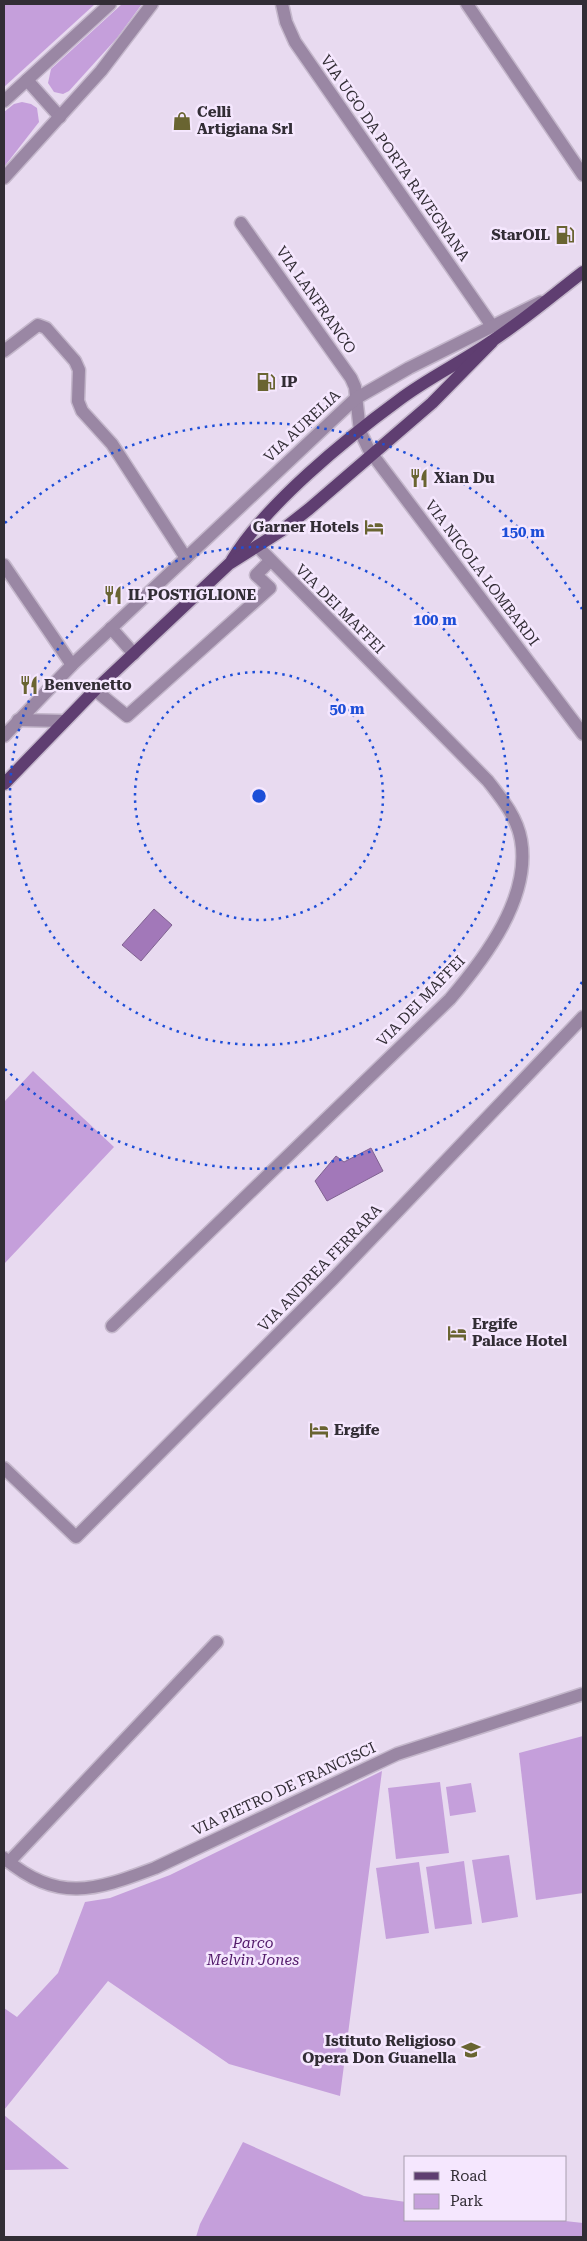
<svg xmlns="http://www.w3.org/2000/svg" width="587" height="2241" font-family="'Roboto Serif',serif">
  <rect width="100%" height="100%" fill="#e8daf0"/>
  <!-- green -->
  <g fill="#c59fdb">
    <polygon points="4,4 95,4 4,87"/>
    <polygon points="122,4 142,4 117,38 69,91 63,94 54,92 48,83 51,69"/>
    <polygon points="22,102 31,104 37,108 39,122 4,167 4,112 14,104"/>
    <polygon points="33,1071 114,1147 4,1264 4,1102"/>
    <polygon points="583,1736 583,1893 536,1900 519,1753"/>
    <polygon points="382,1771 340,2096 229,2064 108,1981 4,2110 4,2008 17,2017 58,1973 85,1902 110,1898 170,1875"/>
    <polygon points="440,1782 449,1853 396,1859 388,1788"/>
    <polygon points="471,1783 476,1812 450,1816 446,1787"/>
    <polygon points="509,1855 518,1917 482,1923 472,1860"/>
    <polygon points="464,1861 472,1924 435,1929 426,1867"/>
    <polygon points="419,1862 429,1933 386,1939 376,1868"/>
    <polygon points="4,2115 69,2169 4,2170"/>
    <polygon points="243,2142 364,2196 406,2202 406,2220 556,2220 583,2223 583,2237 196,2237 200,2224"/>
  </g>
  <!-- water -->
  <g fill="#a278b9" stroke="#806291">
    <polygon points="154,909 172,925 141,961 122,945"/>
    <polygon points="371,1148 383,1171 327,1201 315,1181 336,1156 344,1162"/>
  </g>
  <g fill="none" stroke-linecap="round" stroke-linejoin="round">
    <!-- minor casing -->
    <g stroke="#c4b7cb" stroke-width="15">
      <g id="minor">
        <polyline points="282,4 286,22 295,42 492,326"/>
        <polyline points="467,4 583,175"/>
        <polyline points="27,80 60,117"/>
        <polyline points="4,101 110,4"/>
        <polyline points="4,178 101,71 152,4"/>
        <polyline points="241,223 351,378 355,387 360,431 369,450 583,734"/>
        <polyline points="4,351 38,325 46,328 75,361 79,370 78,401 82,411 112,444 186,558"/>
        <polyline points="4,565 72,665"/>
        <polyline points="111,628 134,654"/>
        <polyline points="95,690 127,716 270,588 256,575 270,561"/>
        <polyline points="18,720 64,721"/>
        <polyline points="4,736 72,665 355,399 409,368 541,302"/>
        <path d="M112 1326 450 999C485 958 531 898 521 840 517 817 502 799 488 781L257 546"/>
        <polyline points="4,1468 76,1537 333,1279 583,1017"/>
        <path d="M4 1858C58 1903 94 1891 155 1868L397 1754 583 1694"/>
        <polyline points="9,1862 217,1642"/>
      </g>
    </g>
    <!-- major casing -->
    <g stroke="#c4b7cb" stroke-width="15">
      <g id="major">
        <path d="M232 560C265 505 347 438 399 400 428 378 462 362 492 341 524 320 553 295 583 272"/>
        <polyline points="4,784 95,690 229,564 281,531 309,509 432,403 492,342"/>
      </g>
    </g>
    <!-- minor -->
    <use href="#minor" stroke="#9a87a4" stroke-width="12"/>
    <!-- major -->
    <use href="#major" stroke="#5f3e71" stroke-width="12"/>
  </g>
  <!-- distance rings -->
  <g fill="none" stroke="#1d4ed8" stroke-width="2.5" stroke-dasharray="2.5 5">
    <circle cx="259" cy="796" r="124"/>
    <circle cx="259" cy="796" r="249"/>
    <path d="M582 982A373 373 0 0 1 5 1069M5 523A373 373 0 0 1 582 609"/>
  </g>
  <!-- icons -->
  <defs>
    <g id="shop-bare" transform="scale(1.5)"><path d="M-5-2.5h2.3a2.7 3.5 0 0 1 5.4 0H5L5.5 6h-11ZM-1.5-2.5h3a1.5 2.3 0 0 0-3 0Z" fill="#696431" stroke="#f5e7fe" stroke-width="2.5" paint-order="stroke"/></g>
    <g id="fuel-bare" transform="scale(1.5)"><path d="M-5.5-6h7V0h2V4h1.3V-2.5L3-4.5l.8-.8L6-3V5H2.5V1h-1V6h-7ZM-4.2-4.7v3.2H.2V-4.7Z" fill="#696431" stroke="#f5e7fe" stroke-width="2.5" paint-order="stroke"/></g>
    <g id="restaurant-bare" transform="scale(1.5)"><path d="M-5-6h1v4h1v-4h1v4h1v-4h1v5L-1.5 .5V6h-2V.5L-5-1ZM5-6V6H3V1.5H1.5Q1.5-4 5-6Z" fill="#696431" stroke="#f5e7fe" stroke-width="2.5" paint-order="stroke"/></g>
    <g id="hotel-bare" transform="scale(1.5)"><path d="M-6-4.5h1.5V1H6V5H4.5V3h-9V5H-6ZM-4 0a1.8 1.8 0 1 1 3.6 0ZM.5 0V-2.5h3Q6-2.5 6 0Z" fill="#696431" stroke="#f5e7fe" stroke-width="2.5" paint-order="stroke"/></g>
    <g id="school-bare" transform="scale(1.5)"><path d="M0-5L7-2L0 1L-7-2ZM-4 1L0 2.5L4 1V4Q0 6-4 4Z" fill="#696431" stroke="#f5e7fe" stroke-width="2.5" paint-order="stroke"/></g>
  </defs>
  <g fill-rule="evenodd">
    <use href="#shop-bare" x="182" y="121"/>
    <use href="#fuel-bare" x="565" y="235"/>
    <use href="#fuel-bare" x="266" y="382"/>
    <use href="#restaurant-bare" x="419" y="478"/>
    <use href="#hotel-bare" x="374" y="527"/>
    <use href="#restaurant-bare" x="113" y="595"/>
    <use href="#restaurant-bare" x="29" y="685"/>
    <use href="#hotel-bare" x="457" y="1333"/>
    <use href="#hotel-bare" x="319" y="1430"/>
    <use href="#school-bare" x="471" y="2050"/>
  </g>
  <g text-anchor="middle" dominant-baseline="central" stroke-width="5" stroke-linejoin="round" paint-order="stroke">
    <!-- poi labels -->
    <g font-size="15" font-weight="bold" fill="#322d35" stroke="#f5e7fe" text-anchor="start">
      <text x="197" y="112">Celli<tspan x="197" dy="17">Artigiana Srl</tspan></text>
      <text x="550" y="235" text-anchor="end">StarOIL</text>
      <text x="281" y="382">IP</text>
      <text x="434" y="478">Xian Du</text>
      <text x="359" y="527" text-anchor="end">Garner Hotels</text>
      <text x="128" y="595">IL POSTIGLIONE</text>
      <text x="44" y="685">Benvenetto</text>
      <text x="472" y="1324">Ergife<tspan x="472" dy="17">Palace Hotel</tspan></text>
      <text x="334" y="1430">Ergife</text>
      <text x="456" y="2041" text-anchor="end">Istituto Religioso<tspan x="456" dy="17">Opera Don Guanella</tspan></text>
    </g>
    <!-- street labels -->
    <g font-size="15" fill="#322d35" stroke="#f5e7fe">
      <text transform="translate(395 158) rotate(55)">VIA UGO DA PORTA RAVEGNANA</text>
      <text transform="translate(316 300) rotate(55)">VIA LANFRANCO</text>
      <text transform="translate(302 426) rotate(-43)">VIA AURELIA</text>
      <text transform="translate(482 573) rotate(53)">VIA NICOLA LOMBARDI</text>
      <text transform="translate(340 609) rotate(45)">VIA DEI MAFFEI</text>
      <text transform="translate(421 1001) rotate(-46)">VIA DEI MAFFEI</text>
      <text transform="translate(320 1268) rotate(-46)">VIA ANDREA FERRARA</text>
      <text transform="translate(284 1789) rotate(-25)">VIA PIETRO DE FRANCISCI</text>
    </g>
    <!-- park labels -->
    <g font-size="15" font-style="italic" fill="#521a6a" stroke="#f5e7fe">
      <text x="253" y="1943">Parco<tspan x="253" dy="17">Melvin Jones</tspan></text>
    </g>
  </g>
  <circle cx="259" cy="796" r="8" fill="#1d4ed8" stroke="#f5e7fe" stroke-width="2.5"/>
  <g font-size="15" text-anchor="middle" font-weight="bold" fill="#1d4ed8" stroke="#f5e7fe" stroke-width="5" stroke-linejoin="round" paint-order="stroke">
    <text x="523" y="537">150 m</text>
    <text x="435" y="625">100 m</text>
    <text x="347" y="714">50 m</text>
  </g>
  <!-- border -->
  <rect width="587" height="2241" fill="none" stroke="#322d35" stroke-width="10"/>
  <!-- legend -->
  <rect x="404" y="2156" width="162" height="65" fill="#f5e7fe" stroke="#a79dae"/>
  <rect x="414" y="2172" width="25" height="8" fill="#5f3e71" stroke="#a79dae"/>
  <text x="450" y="2181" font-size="15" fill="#322d35">Road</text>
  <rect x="414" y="2194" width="25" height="15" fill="#c59fdb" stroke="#a79dae"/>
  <text x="450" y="2206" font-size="15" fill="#322d35">Park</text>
</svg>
